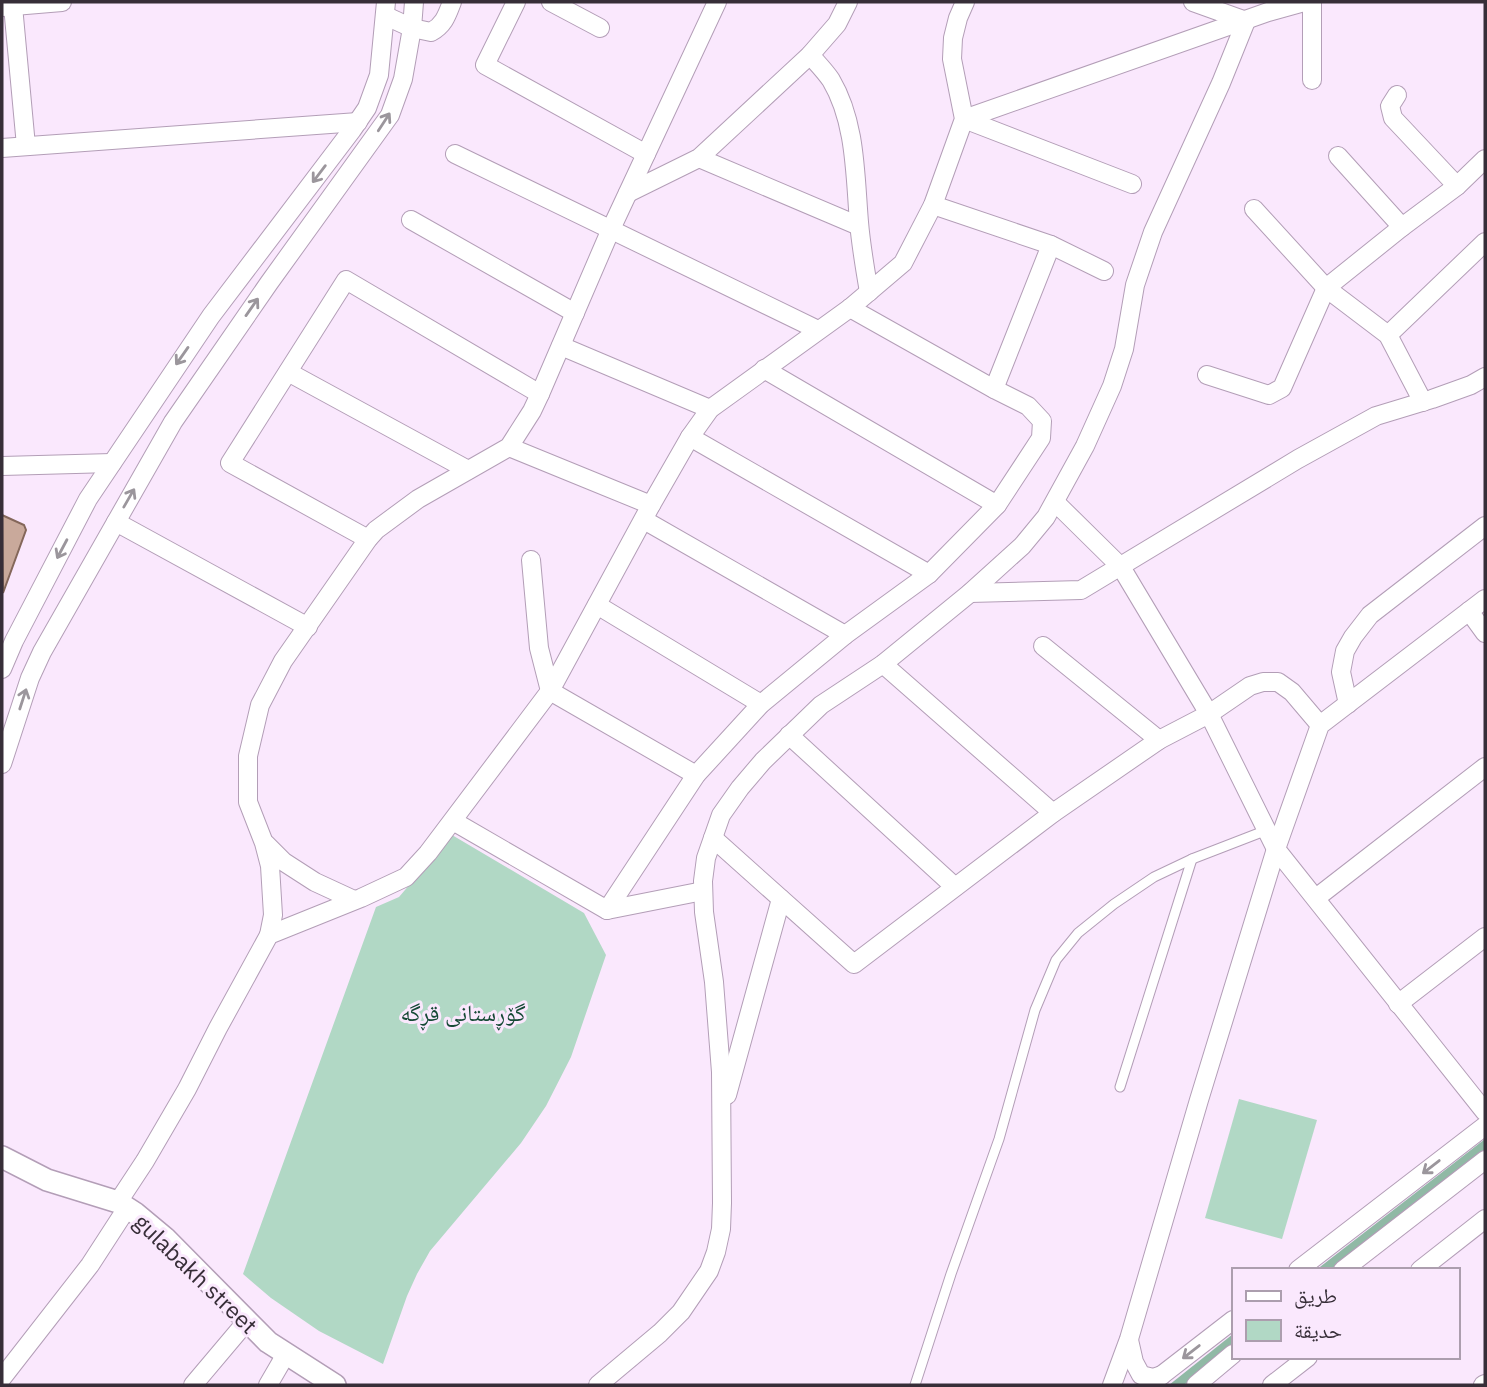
<svg xmlns="http://www.w3.org/2000/svg" width="1487" height="1387" font-family="'IBM Plex Sans','Noto Naskh Arabic',sans-serif">
  <rect width="100%" height="100%" fill="#fae8fd"/>
  <!-- green -->
  <g fill="#b1d8c5">
    <polygon points="452,835 584,913 606,955 571,1057 546,1106 521,1143 430,1251 417,1274 407,1296 383,1364 319,1331 271,1298 243,1274 376,907 399,897"/>
    <polygon points="1239,1099 1317,1120 1282,1239 1205,1218"/>
  </g>
  <!-- forest -->
  <g fill="#90b9a5">
    <polygon points="1485,1139 1485,1149 1330,1270 1316,1270"/>
    <polygon points="1233,1334 1233,1345 1184,1385 1169,1385"/>
  </g>
  <!-- building -->
  <polygon fill="#c9a99b" stroke="#84675a" stroke-width="2" points="2,515 24,525 26,530 3,593"/>
  <g fill="none" stroke-linecap="round" stroke-linejoin="round">
    <!-- service casing -->
    <g stroke="#b39eb7" stroke-width="11">
      <g id="service">
        <polyline points="1120,1087 1192,859"/>
        <polyline points="915,1385 951,1274 999,1139 1035,1010 1056,960 1078,933 1114,904 1154,877 1192,859 1267,830"/>
      </g>
    </g>
    <!-- minor casing -->
    <g stroke="#b39eb7" stroke-width="20">
      <g id="minor">
        <polyline points="516,2 485,65 646,154"/>
        <polyline points="551,2 600,28"/>
        <polyline points="1312,2 1312,80"/>
        <polyline points="13,6 26,146"/>
        <polyline points="2,7 62,2"/>
        <path d="M386 16 412 28 431 32C444 25 447 15 452 2"/>
        <path d="M810 55C817 63 825 71 831 80 856 122 855 175 859 222 861 246 865 269 869 292"/>
        <polyline points="1397,95 1390,106 1393,118 1457,186"/>
        <polyline points="964,119 1268,12 1304,2"/>
        <polyline points="964,119 1132,184"/>
        <polyline points="2,148 358,122"/>
        <polyline points="455,154 818,330"/>
        <polyline points="1338,156 1402,227"/>
        <polyline points="699,158 859,226"/>
        <polyline points="628,193 699,158 810,55 837,24 848,2"/>
        <polyline points="933,205 1051,245 1104,271"/>
        <polyline points="1254,209 1326,288 1388,335 1423,402"/>
        <polyline points="411,220 575,313"/>
        <polyline points="1388,335 1485,242"/>
        <polyline points="561,346 710,409"/>
        <polyline points="764,369 997,505"/>
        <polyline points="288,372 468,470"/>
        <polyline points="1207,375 1269,395 1282,388 1326,288 1402,227 1457,186 1485,159"/>
        <polyline points="994,389 1051,245"/>
        <polyline points="690,437 929,574"/>
        <polyline points="509,447 651,505"/>
        <polyline points="2,466 112,463"/>
        <polyline points="1055,502 1121,567 1209,714 1276,849 1485,1112"/>
        <polyline points="644,520 845,635"/>
        <polyline points="116,522 308,627"/>
        <polyline points="368,539 230,463 346,280 540,394"/>
        <polyline points="531,560 539,648 550,691 696,775"/>
        <polyline points="970,593 1081,590 1298,459 1376,416 1432,399 1471,385 1485,377"/>
        <polyline points="597,605 761,704"/>
        <polyline points="1469,611 1485,633"/>
        <polyline points="1043,646 1159,740"/>
        <polyline points="883,664 1053,813"/>
        <polyline points="2,669 14,641 88,499 211,316 352,130 367,108 379,75 386,2"/>
        <polyline points="1348,704 1341,672 1345,651 1353,637 1370,615 1485,526"/>
        <polyline points="789,735 955,887"/>
        <polyline points="2,764 30,678 42,652 173,422 269,283 390,115 403,79 412,28 414,2"/>
        <polyline points="453,821 607,910 703,891"/>
        <polyline points="713,838 854,964 1053,813 1159,740 1209,714 1250,686 1263,682 1278,682 1292,692 1320,725"/>
        <polyline points="266,844 284,862 315,882 354,900"/>
        <polyline points="1316,898 1485,767"/>
        <polyline points="607,910 696,775 761,704 845,635 929,574 997,505 1041,438 1042,421 1028,406 994,389 850,308"/>
        <polyline points="269,935 273,915 270,866 264,843 248,802 248,756 260,705 283,661 368,539 376,530 418,499 509,447 532,411 540,394 611,229 717,2"/>
        <polyline points="1398,1004 1485,937"/>
        <polyline points="727,1095 781,899"/>
        <polyline points="118,1202 145,1161 187,1089 218,1028 269,935 361,898 406,877 428,853 550,691 651,505 690,437 710,409 850,308 903,263 933,205 964,119 952,59 953,38 958,18 965,2"/>
        <polyline points="1298,1270 1485,1126"/>
        <polyline points="1343,1270 1485,1160"/>
        <polyline points="1420,1270 1485,1219"/>
        <polyline points="1129,1340 1134,1362 1141,1375 1153,1378 1162,1375"/>
        <polyline points="2,1378 90,1265 127,1208"/>
        <polyline points="193,1385 247,1321"/>
        <polyline points="268,1385 286,1354"/>
        <polyline points="598,1385 660,1333 681,1312 709,1271 716,1252 721,1229 722,1203 721,1072 714,982 704,912 703,881 706,858 721,815 740,788 763,761 821,705 883,664 970,593 1022,546 1046,517 1085,446 1112,386 1124,349 1135,285 1153,232 1221,83 1246,21 1193,2"/>
        <polyline points="1112,1385 1129,1339 1199,1100 1276,849 1320,725 1485,599"/>
        <polyline points="1149,1385 1233,1320"/>
        <polyline points="1196,1385 1233,1354"/>
        <polyline points="1272,1385 1308,1357"/>
        <polyline points="1483,1385 1485,1384"/>
      </g>
    </g>
    <!-- tertiary casing -->
    <g stroke="#b39eb7" stroke-width="24">
      <polyline id="tertiary" points="2,1157 47,1180 118,1202 135,1213 165,1238 268,1342 335,1385"/>
    </g>
    <!-- service -->
    <use href="#service" stroke="#fff" stroke-width="9"/>
    <!-- minor -->
    <use href="#minor" stroke="#fff" stroke-width="18"/>
    <!-- tertiary -->
    <use href="#tertiary" stroke="#fff" stroke-width="21"/>
  </g>
  <!-- one-way arrows -->
  <defs><path id="oneway-shaft" d="M-6 0H5M1.5-3L5.5 0L1.5 3" fill="none" stroke-width="1.6" stroke-linecap="round" stroke-linejoin="round" transform="scale(1.75)"/></defs>
  <g stroke="#9b969c">
    <use href="#oneway-shaft" transform="translate(384 122) rotate(-57)"/>
    <use href="#oneway-shaft" transform="translate(319 174) rotate(127)"/>
    <use href="#oneway-shaft" transform="translate(252 307) rotate(-55)"/>
    <use href="#oneway-shaft" transform="translate(182 356) rotate(125)"/>
    <use href="#oneway-shaft" transform="translate(129 498) rotate(-60)"/>
    <use href="#oneway-shaft" transform="translate(62 549) rotate(118)"/>
    <use href="#oneway-shaft" transform="translate(23 699) rotate(-72)"/>
    <use href="#oneway-shaft" transform="translate(1431 1167) rotate(142)"/>
    <use href="#oneway-shaft" transform="translate(1191 1352) rotate(142)"/>
  </g>
  <g text-anchor="middle" dominant-baseline="central" stroke-width="6" stroke-linejoin="round" paint-order="stroke">
    <!-- park labels -->
    <g font-size="23" fill="#154935" stroke="#fae8fd">
      <text x="463" y="1012">گۆڕستانی قڕگە</text>
    </g>
    <!-- street labels -->
    <g font-size="23" fill="#372e38" stroke="#fae8fd">
      <text transform="translate(196 1273) rotate(44)">gulabakh street</text>
    </g>
  </g>
  <!-- border -->
  <rect width="1487" height="1387" fill="none" stroke="#372e38" stroke-width="7"/>
  <!-- legend -->
  <rect x="1232" y="1268" width="228" height="91" fill="#fae8fd" stroke="#ac9eae" stroke-width="2"/>
  <rect x="1246" y="1291" width="35" height="10" fill="#ffffff" stroke="#ac9eae" stroke-width="2"/>
  <text x="1294" y="1303" font-size="21" fill="#372e38">طريق</text>
  <rect x="1246" y="1320" width="35" height="21" fill="#b1d8c5" stroke="#ac9eae" stroke-width="2"/>
  <text x="1294" y="1338" font-size="21" fill="#372e38">حديقة</text>
</svg>
